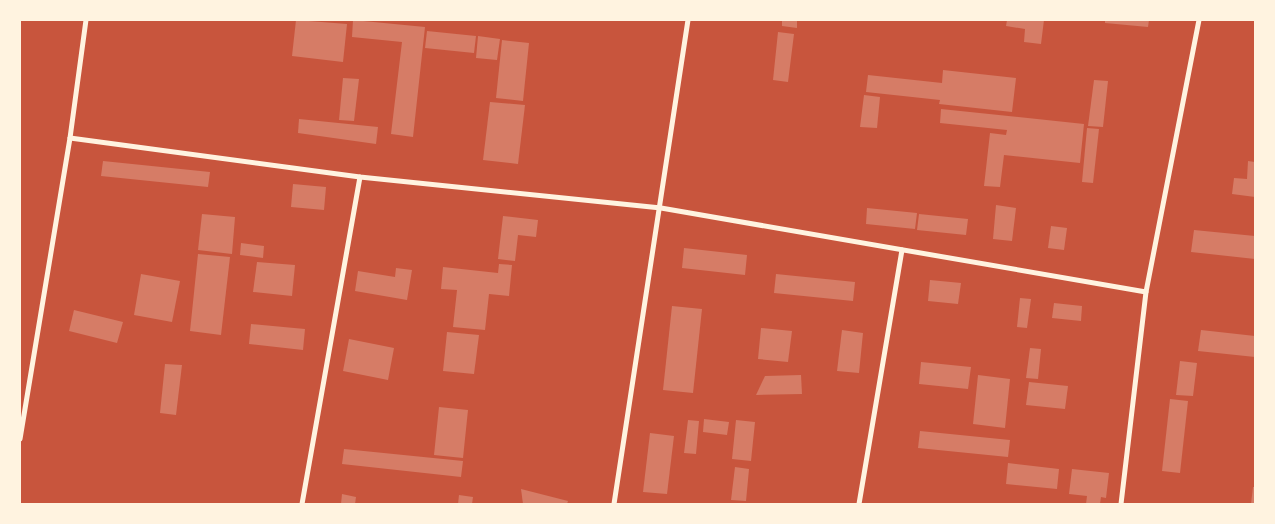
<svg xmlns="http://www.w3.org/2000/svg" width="1275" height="524" font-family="'Archivo Narrow',sans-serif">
  <rect width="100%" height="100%" fill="#c8553d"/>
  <!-- building -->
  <g fill="#d67c66">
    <polygon points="296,20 347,24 343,62 292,56"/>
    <polygon points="353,20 425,27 413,137 391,134 402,42 352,37"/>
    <polygon points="782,20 797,20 797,28 782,26"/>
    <polygon points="1007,20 1044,20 1041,44 1024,42 1025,29 1006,26"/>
    <polygon points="1105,20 1149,20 1148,27 1105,23"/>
    <polygon points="427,31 476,36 474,53 425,48"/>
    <polygon points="778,32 794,34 788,82 773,80"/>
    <polygon points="478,36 500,39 497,60 476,58"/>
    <polygon points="502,40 529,43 523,101 496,98"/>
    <polygon points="943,70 1016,78 1012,112 939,104 940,100 866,92 868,75 942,83"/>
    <polygon points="343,78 359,79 354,121 339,120"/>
    <polygon points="1094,80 1108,81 1103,127 1088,126"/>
    <polygon points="864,95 880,97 877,128 860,127"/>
    <polygon points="490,102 525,105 518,164 483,160"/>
    <polygon points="941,109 1084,124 1080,163 1004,155 1000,187 984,186 990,133 1006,135 1007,130 940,123"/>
    <polygon points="299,119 378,127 376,144 298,133"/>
    <polygon points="1087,128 1099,129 1093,183 1082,182"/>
    <polygon points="103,161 210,172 208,187 101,176"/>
    <polygon points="1248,161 1255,162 1255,197 1232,194 1234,178 1247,179"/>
    <polygon points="293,184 326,187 324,210 291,207"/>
    <polygon points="996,205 1016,208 1012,241 993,239"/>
    <polygon points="867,208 917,213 915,229 866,224"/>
    <polygon points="202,214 235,217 232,254 198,250"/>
    <polygon points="919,214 968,219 966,235 917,230"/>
    <polygon points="503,216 538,220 536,237 518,235 515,261 498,259"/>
    <polygon points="1051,226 1067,228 1064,250 1048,248"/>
    <polygon points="1194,230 1255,236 1255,259 1191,252"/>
    <polygon points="241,243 264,246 263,258 240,255"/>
    <polygon points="684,248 747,255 745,275 682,268"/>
    <polygon points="198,254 230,257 221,335 190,331"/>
    <polygon points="257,262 295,265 292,296 253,292"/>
    <polygon points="499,264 512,265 509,296 489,294 485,330 453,327 457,290 441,289 443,267 498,273"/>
    <polygon points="396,268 412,270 407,300 355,291 358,271 395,277"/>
    <polygon points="141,274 180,281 172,322 134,315"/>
    <polygon points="776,274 855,282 853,301 774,293"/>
    <polygon points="930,280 961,283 958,304 928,301"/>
    <polygon points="1020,298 1031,299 1027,328 1017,327"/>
    <polygon points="1054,303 1082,306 1081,321 1052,318"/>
    <polygon points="672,306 702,309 693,393 663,390"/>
    <polygon points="74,310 123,322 117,343 69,331"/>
    <polygon points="251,324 305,329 303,350 249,344"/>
    <polygon points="761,328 792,331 788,362 758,359"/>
    <polygon points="842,330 863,333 859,373 837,371"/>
    <polygon points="1201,330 1255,336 1255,357 1198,351"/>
    <polygon points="447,332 479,335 474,374 443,371"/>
    <polygon points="349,339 394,348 388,380 343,371"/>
    <polygon points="1030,348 1041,349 1038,379 1026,378"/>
    <polygon points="1180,361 1197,363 1193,396 1176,395"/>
    <polygon points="921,362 971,367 968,389 919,384"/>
    <polygon points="165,364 182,365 176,415 160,413"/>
    <polygon points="801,375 802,394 756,395 765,376"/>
    <polygon points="978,375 1010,379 1005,428 973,424"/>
    <polygon points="1029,382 1068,386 1065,409 1026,405"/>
    <polygon points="1170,399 1188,401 1180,473 1162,471"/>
    <polygon points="439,407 468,410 463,458 434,455"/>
    <polygon points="704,419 729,422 727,435 703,432"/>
    <polygon points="688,420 699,421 696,454 684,453"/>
    <polygon points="736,420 755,422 751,461 732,459"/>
    <polygon points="920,431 1010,440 1008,457 918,448"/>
    <polygon points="650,433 674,436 667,494 643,492"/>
    <polygon points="344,449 463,461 461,477 342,464"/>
    <polygon points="1008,463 1059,469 1057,489 1006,484"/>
    <polygon points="735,467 749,469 746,501 731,500"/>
    <polygon points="1072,469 1109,473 1106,498 1101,497 1100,504 1086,504 1087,496 1069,494"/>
    <polygon points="1253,487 1255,487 1255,504 1251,504"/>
    <polygon points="521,489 568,501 567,504 523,504"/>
    <polygon points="342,494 356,497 355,504 341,504"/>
    <polygon points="459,495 473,497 472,504 458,504"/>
  </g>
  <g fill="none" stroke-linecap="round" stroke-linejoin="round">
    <!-- minor -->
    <g stroke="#fff3e0" stroke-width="5">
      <polyline points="70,138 360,177 661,208 1146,292"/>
      <polyline points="20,439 70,138 86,20"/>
      <polyline points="302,504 360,177"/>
      <polyline points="614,504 688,20"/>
      <polyline points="859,504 902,250"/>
      <polyline points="1121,504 1146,292 1199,20"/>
    </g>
  </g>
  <!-- border -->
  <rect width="1275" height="524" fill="none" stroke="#fff3e0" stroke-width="42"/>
</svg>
